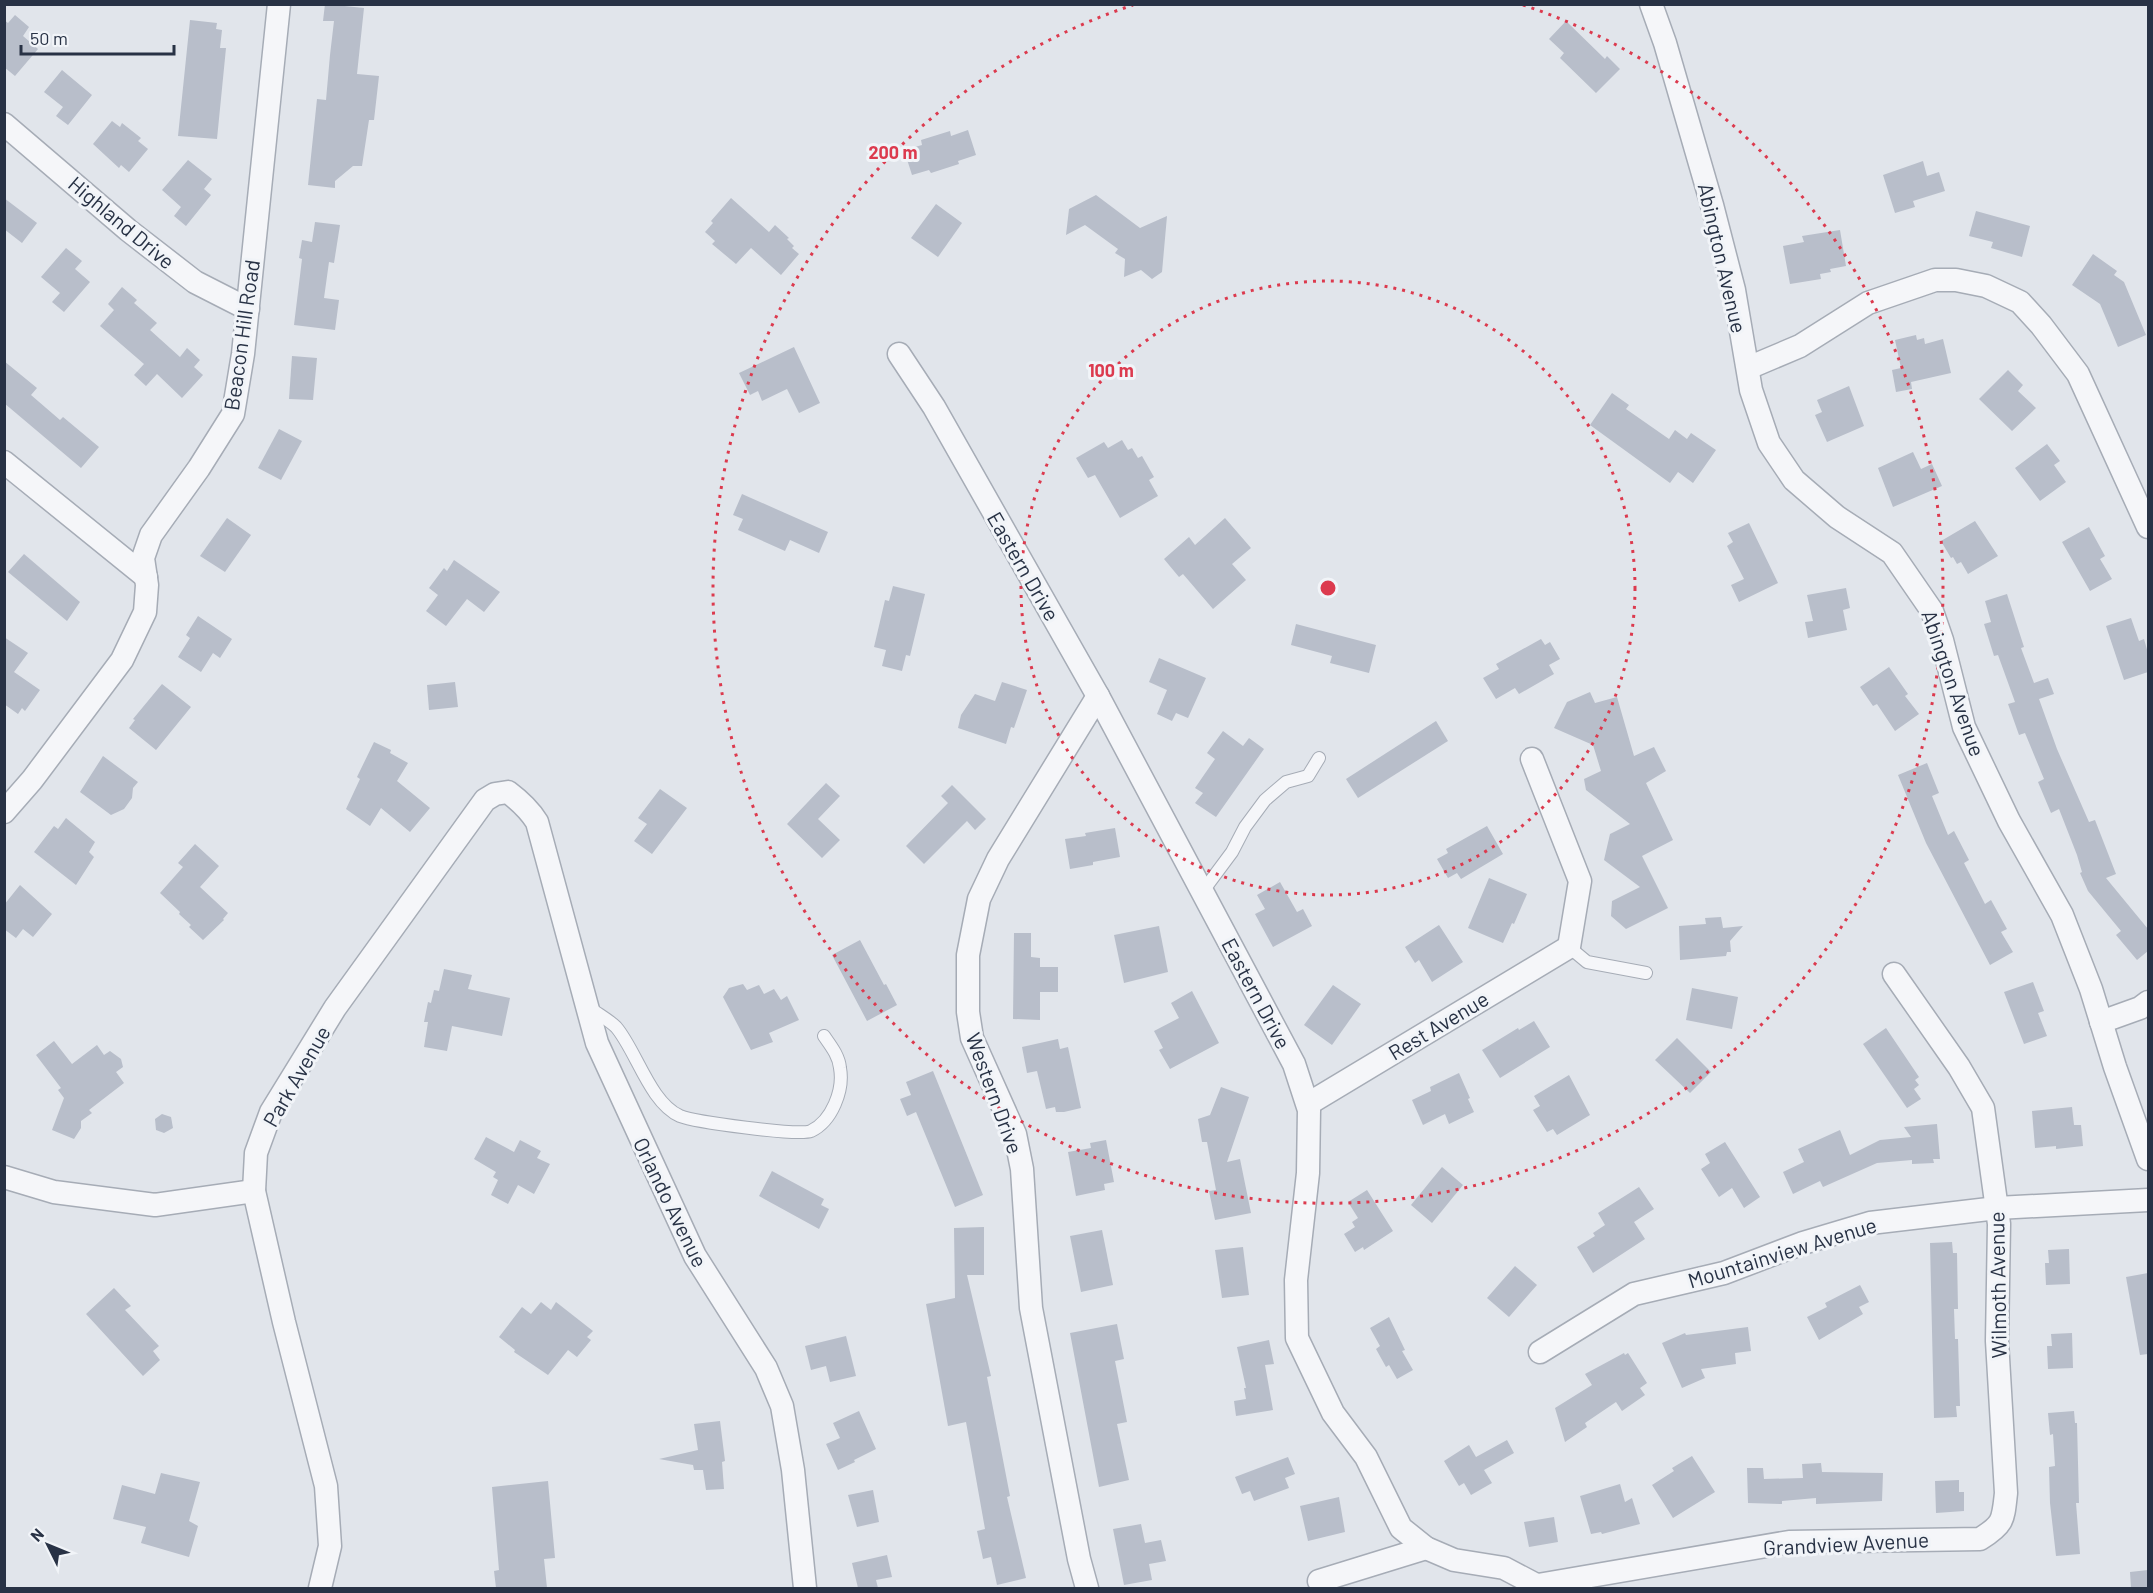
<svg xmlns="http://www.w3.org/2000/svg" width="2153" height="1593" font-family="Barlow,sans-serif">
  <rect width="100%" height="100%" fill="#e1e5eb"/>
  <!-- building -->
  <g fill="#b8beca">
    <polygon points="325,4 364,8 357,74 379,76 374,120 369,120 362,166 353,166 335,181 335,188 308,185 317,99 326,100 330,55 334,21 323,21"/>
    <polygon points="15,15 29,27 23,36 38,49 15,76 4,67 4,20 8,23"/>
    <polygon points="190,20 217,23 216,29 222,30 220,48 226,48 217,139 178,136"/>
    <polygon points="1566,21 1605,59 1607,56 1620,69 1596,93 1560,58 1564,53 1549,39"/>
    <polygon points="62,70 92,95 68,125 56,116 63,107 44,92"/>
    <polygon points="112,121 120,127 122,123 141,138 138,141 148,149 129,172 121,165 119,168 93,144"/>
    <polygon points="968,130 976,155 958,161 959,164 931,173 929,170 912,175 904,150 922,145 921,140 950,131 951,136"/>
    <polygon points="188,160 212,179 204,189 211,195 186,226 174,216 181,207 162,190"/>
    <polygon points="1923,161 1927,176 1939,172 1945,191 1913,201 1915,207 1895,213 1883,175"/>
    <polygon points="1096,195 1140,228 1167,216 1162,272 1152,279 1141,270 1124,277 1125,259 1115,253 1118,249 1085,225 1066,235 1069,209"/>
    <polygon points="4,198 37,223 22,243 4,229"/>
    <polygon points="731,198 769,232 775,225 789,238 787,239 794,246 792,248 799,254 781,275 751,248 736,264 712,244 715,241 705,232 713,223 711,221"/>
    <polygon points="936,204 962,223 938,257 911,238"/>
    <polygon points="1976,211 2030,226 2022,257 1991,248 1993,242 1969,236"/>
    <polygon points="315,222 340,225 334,263 329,262 324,298 339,300 335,330 294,325 302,259 299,258 302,240 312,242"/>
    <polygon points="1840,230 1846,266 1830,269 1831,272 1820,274 1821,279 1790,284 1783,246 1804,242 1802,236"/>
    <polygon points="66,248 82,261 75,269 90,282 64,312 52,302 60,293 41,277"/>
    <polygon points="2093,254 2117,271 2114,275 2124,282 2146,335 2118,347 2100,304 2072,285"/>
    <polygon points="122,287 137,300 134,303 157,323 150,330 180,357 187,348 200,360 194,367 203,375 182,398 157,374 146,386 134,375 144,364 100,326 114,310 108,304"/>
    <polygon points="1916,335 1917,340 1924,338 1925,344 1943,339 1951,373 1911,382 1912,389 1896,392 1892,370 1901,368 1895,340"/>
    <polygon points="794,347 820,403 799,413 787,389 762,401 758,391 750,395 739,373"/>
    <polygon points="292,356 317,358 313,400 289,399"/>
    <polygon points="4,361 37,388 31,395 60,420 63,417 99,447 81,468 4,403"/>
    <polygon points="2008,370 2023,385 2018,391 2036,408 2012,431 1979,399"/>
    <polygon points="1849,386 1864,426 1827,442 1815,415 1822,412 1817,400"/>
    <polygon points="1612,393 1629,405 1626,409 1669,439 1675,430 1687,439 1691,433 1716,450 1693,483 1678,472 1670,483 1590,425"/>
    <polygon points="279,429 302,441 281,480 258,468"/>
    <polygon points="1122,440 1128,450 1132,448 1138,458 1142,456 1154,477 1149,480 1158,496 1120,518 1095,475 1088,478 1076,458 1104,442 1108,448"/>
    <polygon points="2047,444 2060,461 2054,465 2066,482 2040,501 2015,468"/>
    <polygon points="1913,452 1921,469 1932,464 1942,486 1893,507 1878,468"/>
    <polygon points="742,494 828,532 819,553 790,540 785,551 738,530 743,519 733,515"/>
    <polygon points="227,518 251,535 225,572 200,556"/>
    <polygon points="1225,518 1251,548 1232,564 1246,580 1213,609 1183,574 1179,577 1164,559 1189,537 1195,545"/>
    <polygon points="1975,521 1998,556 1968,574 1961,562 1957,564 1953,557 1951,558 1941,541"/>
    <polygon points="1749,523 1778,583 1739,602 1731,585 1744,579 1727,546 1733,542 1728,533"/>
    <polygon points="2089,527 2105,556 2100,559 2112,579 2090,591 2062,542"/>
    <polygon points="24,554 80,602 67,621 8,572"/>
    <polygon points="454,560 500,592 484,612 467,599 446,626 426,611 438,595 429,588 444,568 447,571"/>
    <polygon points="893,586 925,594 910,656 906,655 902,671 882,666 886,650 874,647 885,600 889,601"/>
    <polygon points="1846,588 1850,608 1843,610 1847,630 1808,638 1805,622 1813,621 1807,595"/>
    <polygon points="2007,594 2024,647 2021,648 2034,683 2048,678 2054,694 2039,699 2057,749 2089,822 2095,820 2116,874 2106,878 2148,929 2148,951 2137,960 2116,935 2121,931 2088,891 2080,873 2082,872 2077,855 2059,809 2051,813 2038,782 2044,779 2025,733 2019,735 2008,704 2015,702 1998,655 1994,656 1984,624 1991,622 1985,601"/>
    <polygon points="198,616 232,639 220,658 213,653 201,672 178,657 190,638 186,635"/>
    <polygon points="2131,618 2139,641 2144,639 2148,653 2148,672 2124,680 2106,626"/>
    <polygon points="1296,624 1376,645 1369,673 1330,663 1332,656 1291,645"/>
    <polygon points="4,637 28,653 14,672 40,690 25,711 22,708 18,714 4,704"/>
    <polygon points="1541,639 1545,645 1550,642 1560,659 1549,665 1554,674 1519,694 1515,688 1496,699 1483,678 1499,669 1496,664"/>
    <polygon points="1159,658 1206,678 1188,718 1176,713 1172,721 1157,714 1167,690 1149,682"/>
    <polygon points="1889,667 1908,694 1905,696 1919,714 1895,731 1877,704 1873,706 1860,687"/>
    <polygon points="455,682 458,707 429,710 427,685"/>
    <polygon points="1002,682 1027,690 1014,728 1011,727 1006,744 958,728 961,715 975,694 995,701"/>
    <polygon points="162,684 191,707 156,750 129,728 135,720 133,719"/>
    <polygon points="1590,692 1595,703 1617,697 1634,756 1654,747 1666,771 1646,783 1673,840 1642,856 1668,908 1626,929 1611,916 1612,901 1640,887 1604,860 1610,834 1630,824 1586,790 1584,779 1601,771 1593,745 1554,728 1567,702"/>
    <polygon points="1436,721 1448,741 1358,798 1346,779"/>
    <polygon points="1223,731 1243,746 1249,738 1264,749 1216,817 1195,803 1203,793 1195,788 1215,759 1207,753"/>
    <polygon points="374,742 391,750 390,753 408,763 397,781 430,808 410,832 381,808 370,826 346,809 360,779 357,777"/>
    <polygon points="103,756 138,782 133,788 132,798 124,809 111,815 80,792"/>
    <polygon points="1927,763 1939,793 1932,796 1948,835 1954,831 1969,860 1964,863 1985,904 1991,900 2007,929 2001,932 2013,952 1990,965 1926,843 1898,775"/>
    <polygon points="826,783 840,796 818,819 840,840 822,858 787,824"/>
    <polygon points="952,785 986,819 975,830 967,821 924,864 906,846 948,803 941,796"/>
    <polygon points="660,789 687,808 652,854 634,841 647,824 638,818"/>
    <polygon points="66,818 95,842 89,852 94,857 76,885 34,852 54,826 58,829"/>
    <polygon points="1487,826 1503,854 1461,879 1457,873 1448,878 1437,859 1448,853 1446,849"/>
    <polygon points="1115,828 1120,857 1093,862 1093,865 1070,869 1065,839 1086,836 1085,833"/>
    <polygon points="195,844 219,866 200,887 228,913 223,919 224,920 203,940 189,927 191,925 179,914 180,912 160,893 183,867 178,863"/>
    <polygon points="1489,878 1527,894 1514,924 1512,923 1503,943 1468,928"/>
    <polygon points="1280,882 1297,912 1303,909 1312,926 1273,947 1255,914 1265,909 1257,895"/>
    <polygon points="20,885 52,914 33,937 23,929 16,938 4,929 4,905"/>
    <polygon points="1721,917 1723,928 1743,926 1730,941 1731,952 1727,952 1726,956 1680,960 1679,926 1706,924 1705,918"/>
    <polygon points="1439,925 1463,962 1432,982 1419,960 1415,963 1405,947"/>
    <polygon points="1159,926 1168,972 1124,983 1114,935"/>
    <polygon points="1014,933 1031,933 1031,957 1040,958 1040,967 1058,967 1058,992 1040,992 1040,1020 1013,1019"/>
    <polygon points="860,940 884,985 886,984 897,1005 867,1021 832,955"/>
    <polygon points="444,969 472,975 468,989 510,998 502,1036 452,1026 447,1051 424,1047 428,1022 424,1022 428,1002 431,1003 434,990 439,991"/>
    <polygon points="2033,982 2044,1011 2038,1013 2047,1036 2024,1044 2004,992"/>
    <polygon points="743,984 747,990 759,985 764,994 774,989 781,1000 787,996 799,1020 769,1033 773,1042 751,1050 723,997 729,988"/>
    <polygon points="1333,985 1361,1004 1332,1045 1304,1025"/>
    <polygon points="1692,988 1738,997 1732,1029 1686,1020"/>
    <polygon points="1192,991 1219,1043 1170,1069 1159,1050 1163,1048 1154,1031 1179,1018 1171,1003"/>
    <polygon points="1534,1021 1550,1047 1500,1078 1482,1050 1518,1028 1519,1030"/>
    <polygon points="1886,1028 1919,1077 1915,1080 1919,1085 1914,1089 1921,1099 1907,1108 1863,1044"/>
    <polygon points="1677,1038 1711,1072 1690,1093 1655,1060"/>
    <polygon points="1058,1039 1060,1049 1068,1047 1081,1108 1064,1112 1056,1112 1055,1107 1046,1109 1037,1071 1027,1073 1022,1047"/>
    <polygon points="54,1041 72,1064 97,1045 104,1055 110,1051 121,1059 123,1067 116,1072 124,1083 89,1110 92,1113 81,1121 81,1128 74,1139 52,1130 64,1098 58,1090 61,1088 36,1055"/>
    <polygon points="933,1071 983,1195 955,1207 916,1112 907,1116 900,1099 911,1095 906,1082"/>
    <polygon points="1459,1073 1470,1098 1468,1099 1474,1112 1449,1124 1445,1114 1423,1125 1412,1100 1431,1091 1430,1087"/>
    <polygon points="1569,1075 1590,1115 1557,1135 1553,1129 1547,1132 1533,1110 1540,1106 1534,1096"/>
    <polygon points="1221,1087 1249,1097 1227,1162 1240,1159 1251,1213 1215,1220 1209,1191 1216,1190 1207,1142 1202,1142 1198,1119 1210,1115"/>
    <polygon points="2072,1107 2074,1125 2081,1125 2083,1146 2056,1149 2056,1146 2035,1148 2032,1111"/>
    <polygon points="162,1114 171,1117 173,1128 164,1133 156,1130 155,1119"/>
    <polygon points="1937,1124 1940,1159 1933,1159 1934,1163 1912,1164 1912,1160 1877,1163 1823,1187 1820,1181 1793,1194 1783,1172 1804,1162 1798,1149 1840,1130 1850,1155 1880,1140 1911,1137 1904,1127"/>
    <polygon points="486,1137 514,1152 520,1140 541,1151 537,1158 550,1164 534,1194 518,1185 508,1204 491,1195 498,1180 493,1177 496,1172 474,1159"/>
    <polygon points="1106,1140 1114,1182 1104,1184 1105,1190 1076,1196 1068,1152 1091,1148 1090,1143"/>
    <polygon points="1725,1142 1760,1197 1744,1208 1732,1188 1719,1197 1701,1169 1710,1163 1705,1154"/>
    <polygon points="1442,1167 1463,1185 1432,1223 1411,1205"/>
    <polygon points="772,1171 824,1199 821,1205 829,1209 819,1229 759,1196"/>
    <polygon points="1639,1187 1654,1209 1634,1222 1645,1239 1593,1273 1577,1247 1595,1236 1593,1233 1605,1225 1598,1213"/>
    <polygon points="1367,1190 1393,1231 1364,1250 1363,1247 1355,1252 1344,1234 1355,1227 1352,1222 1358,1218 1348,1202"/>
    <polygon points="984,1227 984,1275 967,1275 991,1376 987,1377 1010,1496 1007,1497 1026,1578 997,1585 991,1557 983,1559 977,1531 985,1529 966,1422 948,1426 926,1304 955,1298 954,1228"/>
    <polygon points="1102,1230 1113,1285 1081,1292 1070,1236"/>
    <polygon points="1952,1242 1953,1253 1957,1253 1958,1309 1954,1309 1955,1339 1958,1339 1960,1406 1956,1406 1957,1417 1934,1418 1930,1243"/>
    <polygon points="1243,1247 1249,1295 1222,1298 1215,1250"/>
    <polygon points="2069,1249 2070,1284 2046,1285 2045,1263 2049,1263 2048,1250"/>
    <polygon points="1515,1266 1537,1285 1509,1317 1487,1298"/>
    <polygon points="2148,1273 2148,1354 2140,1355 2126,1277"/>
    <polygon points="1860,1285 1869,1302 1859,1307 1863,1314 1819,1340 1807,1317 1827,1307 1825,1303"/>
    <polygon points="114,1288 131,1306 125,1310 159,1346 153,1351 160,1360 143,1376 86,1314"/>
    <polygon points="541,1302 551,1310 556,1302 593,1331 587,1337 591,1340 577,1357 568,1350 548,1375 514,1352 515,1350 499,1337 522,1307 531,1314"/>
    <polygon points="1389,1317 1405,1350 1402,1351 1413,1370 1397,1379 1389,1365 1386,1367 1376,1349 1380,1346 1370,1328"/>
    <polygon points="1117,1324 1124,1359 1115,1361 1127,1422 1117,1424 1129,1480 1099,1487 1070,1333"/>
    <polygon points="1748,1327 1751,1351 1735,1353 1736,1364 1701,1369 1705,1378 1682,1388 1662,1343 1685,1333 1686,1335"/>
    <polygon points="2072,1333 2073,1368 2048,1369 2047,1346 2052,1346 2051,1334"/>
    <polygon points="846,1336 856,1376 830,1382 826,1366 811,1370 805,1346"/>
    <polygon points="1269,1340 1274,1364 1265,1365 1273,1410 1236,1416 1234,1401 1246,1399 1244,1388 1246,1388 1237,1347"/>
    <polygon points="1624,1353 1625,1355 1628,1353 1647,1383 1640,1388 1645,1395 1622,1411 1616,1402 1585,1423 1587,1427 1565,1442 1555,1408 1592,1385 1585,1374"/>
    <polygon points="859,1411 876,1449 854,1460 855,1462 838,1470 826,1444 840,1438 833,1423"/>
    <polygon points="2074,1411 2075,1423 2077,1423 2079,1503 2076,1503 2080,1554 2056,1556 2050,1503 2049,1467 2055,1466 2053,1434 2050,1435 2048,1413"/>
    <polygon points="720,1421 725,1461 722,1462 724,1489 706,1490 703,1470 694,1470 693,1465 659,1459 698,1450 694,1424"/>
    <polygon points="1507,1440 1514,1453 1484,1470 1492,1483 1471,1495 1464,1483 1459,1486 1444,1461 1469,1445 1476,1457"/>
    <polygon points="1692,1456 1715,1492 1673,1518 1652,1485 1674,1471 1672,1468"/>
    <polygon points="1288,1457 1295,1474 1285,1478 1289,1488 1254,1501 1250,1491 1242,1494 1235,1477"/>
    <polygon points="1821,1463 1822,1472 1883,1473 1882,1501 1816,1504 1816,1498 1782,1501 1782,1504 1748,1503 1747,1468 1763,1468 1764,1479 1803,1478 1802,1464"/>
    <polygon points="161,1473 200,1482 189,1521 198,1526 189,1557 141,1543 146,1527 113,1519 122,1485 155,1494"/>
    <polygon points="1959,1480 1959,1492 1964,1492 1964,1511 1936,1513 1935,1481"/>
    <polygon points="548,1481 555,1558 544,1559 547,1588 496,1588 494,1571 499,1570 492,1487"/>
    <polygon points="1620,1484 1625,1502 1632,1498 1640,1524 1602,1534 1601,1532 1591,1534 1580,1496"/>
    <polygon points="873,1490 879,1522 857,1527 848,1495"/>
    <polygon points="1339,1497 1345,1532 1308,1541 1300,1506"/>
    <polygon points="1554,1517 1558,1542 1529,1547 1524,1522"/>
    <polygon points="1141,1524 1145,1543 1161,1540 1166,1561 1149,1564 1152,1580 1124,1585 1113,1529"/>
    <polygon points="887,1555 892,1577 876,1580 878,1588 858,1588 852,1563"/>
    <polygon points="2148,1570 2148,1588 2131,1588 2130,1572"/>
  </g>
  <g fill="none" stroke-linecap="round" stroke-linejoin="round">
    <!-- service casing -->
    <g stroke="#a6acb6" stroke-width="14">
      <g id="service">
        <polyline points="1203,891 1232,852 1245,827 1265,800 1286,782 1308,776 1319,758"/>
        <polyline points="1569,947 1587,962 1646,973"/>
        <path d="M590 1008C598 1014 609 1020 616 1027 636 1050 650 1103 680 1116 695 1122 798 1136 811 1131 832 1121 844 1090 840 1068 839 1056 831 1046 824 1036"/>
      </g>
    </g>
    <!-- minor casing -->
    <g stroke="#a6acb6" stroke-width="25">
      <g id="minor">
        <polyline points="1651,4 1665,43 1712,205 1734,290 1751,390 1769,443 1794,480 1837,517 1892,553 1932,611 1942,640 1964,727 2009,821 2062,915 2091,989 2115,1067 2148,1159"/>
        <polyline points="4,124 128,230 195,282 248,309"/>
        <polyline points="899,354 934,407 1098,696 1294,1064 1309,1110 1308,1173 1296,1280 1297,1338 1333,1413 1366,1457 1401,1528 1426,1548 1454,1560 1504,1568 1542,1588"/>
        <polyline points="1748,368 1800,346 1868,303 1935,280 1956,280 1986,286 2020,302 2041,325 2078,374 2148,527"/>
        <polyline points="4,462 146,577"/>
        <polyline points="4,812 32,780 122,660 145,612 147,585 143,558 151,535 199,468 233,414 243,354 279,4"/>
        <polyline points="2101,1022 2140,1008 2148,1002"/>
        <polyline points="1308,1104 1569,947 1580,881 1532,759"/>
        <polyline points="4,1177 54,1192 155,1205 254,1191"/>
        <polyline points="1540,1352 1634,1294 1724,1273 1803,1243 1870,1223 1997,1208 2148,1200"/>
        <polyline points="1319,1581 1426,1548"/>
        <path d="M1538 1585 1789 1542 1980 1539C2004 1524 2003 1520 2006 1493L1997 1341 1999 1224 1983 1108 1959 1067 1894 974"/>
        <path d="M320 1588 330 1546 326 1486 284 1322 254 1191 256 1153 271 1112 335 1008 485 800 495 794 508 792C520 801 529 809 537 822L597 1043 695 1256 766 1368 782 1406 793 1470 805 1588"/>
        <polyline points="1087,1588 1079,1559 1031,1308 1022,1169 1015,1134 972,1038 968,1012 968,955 979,899 998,859 1098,696"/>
      </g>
    </g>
    <!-- service -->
    <use href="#service" stroke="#f5f6f9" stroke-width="12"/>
    <!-- minor -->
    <use href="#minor" stroke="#f5f6f9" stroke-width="22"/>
  </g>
  <!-- distance rings -->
  <g fill="none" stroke="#dc3a4e" stroke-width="3" stroke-dasharray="3 6">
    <circle cx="1328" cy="588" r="307"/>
    <path d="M1523 5A615 615 0 1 1 1133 5"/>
  </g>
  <g text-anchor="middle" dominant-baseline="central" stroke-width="6" stroke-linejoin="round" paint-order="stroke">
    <!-- street labels -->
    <g font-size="21" fill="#283245" stroke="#f1f4f8">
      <text transform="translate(122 222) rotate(40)">Highland Drive</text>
      <text transform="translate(1723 258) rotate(77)">Abington Avenue</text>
      <text transform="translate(241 335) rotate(-82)">Beacon Hill Road</text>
      <text transform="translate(1024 566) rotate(60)">Eastern Drive</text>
      <text transform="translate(1954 683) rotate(71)">Abington Avenue</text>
      <text transform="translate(1257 993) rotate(62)">Eastern Drive</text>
      <text transform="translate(1438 1025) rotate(-31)">Rest Avenue</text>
      <text transform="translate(296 1076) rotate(-60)">Park Avenue</text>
      <text transform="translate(995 1093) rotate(70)">Western Drive</text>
      <text transform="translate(671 1202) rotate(64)">Orlando Avenue</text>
      <text transform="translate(1782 1252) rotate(-17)">Mountainview Avenue</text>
      <text transform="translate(1997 1285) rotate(-91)">Wilmoth Avenue</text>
      <text transform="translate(1846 1543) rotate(-3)">Grandview Avenue</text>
    </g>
  </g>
  <circle cx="1328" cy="588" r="9" fill="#dc3a4e" stroke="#f1f4f8" stroke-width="3"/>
  <g font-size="18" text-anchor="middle" font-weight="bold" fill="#dc3a4e" stroke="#f1f4f8" stroke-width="6" stroke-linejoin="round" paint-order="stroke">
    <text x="893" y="159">200 m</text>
    <text x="1111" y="377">100 m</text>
  </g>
  <!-- border -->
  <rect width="2153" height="1593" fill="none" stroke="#283245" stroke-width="12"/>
  <!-- north arrow -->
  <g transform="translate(48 1545) rotate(313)" stroke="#f1f4f8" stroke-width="4.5" paint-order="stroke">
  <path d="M0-4.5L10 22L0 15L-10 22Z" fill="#283245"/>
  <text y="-9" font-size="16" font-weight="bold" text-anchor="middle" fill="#283245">N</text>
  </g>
  <!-- scale -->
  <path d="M21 45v9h153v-9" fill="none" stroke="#283245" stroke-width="3"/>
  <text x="30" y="45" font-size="18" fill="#283245" stroke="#f1f4f8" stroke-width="4.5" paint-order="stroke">50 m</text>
</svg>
